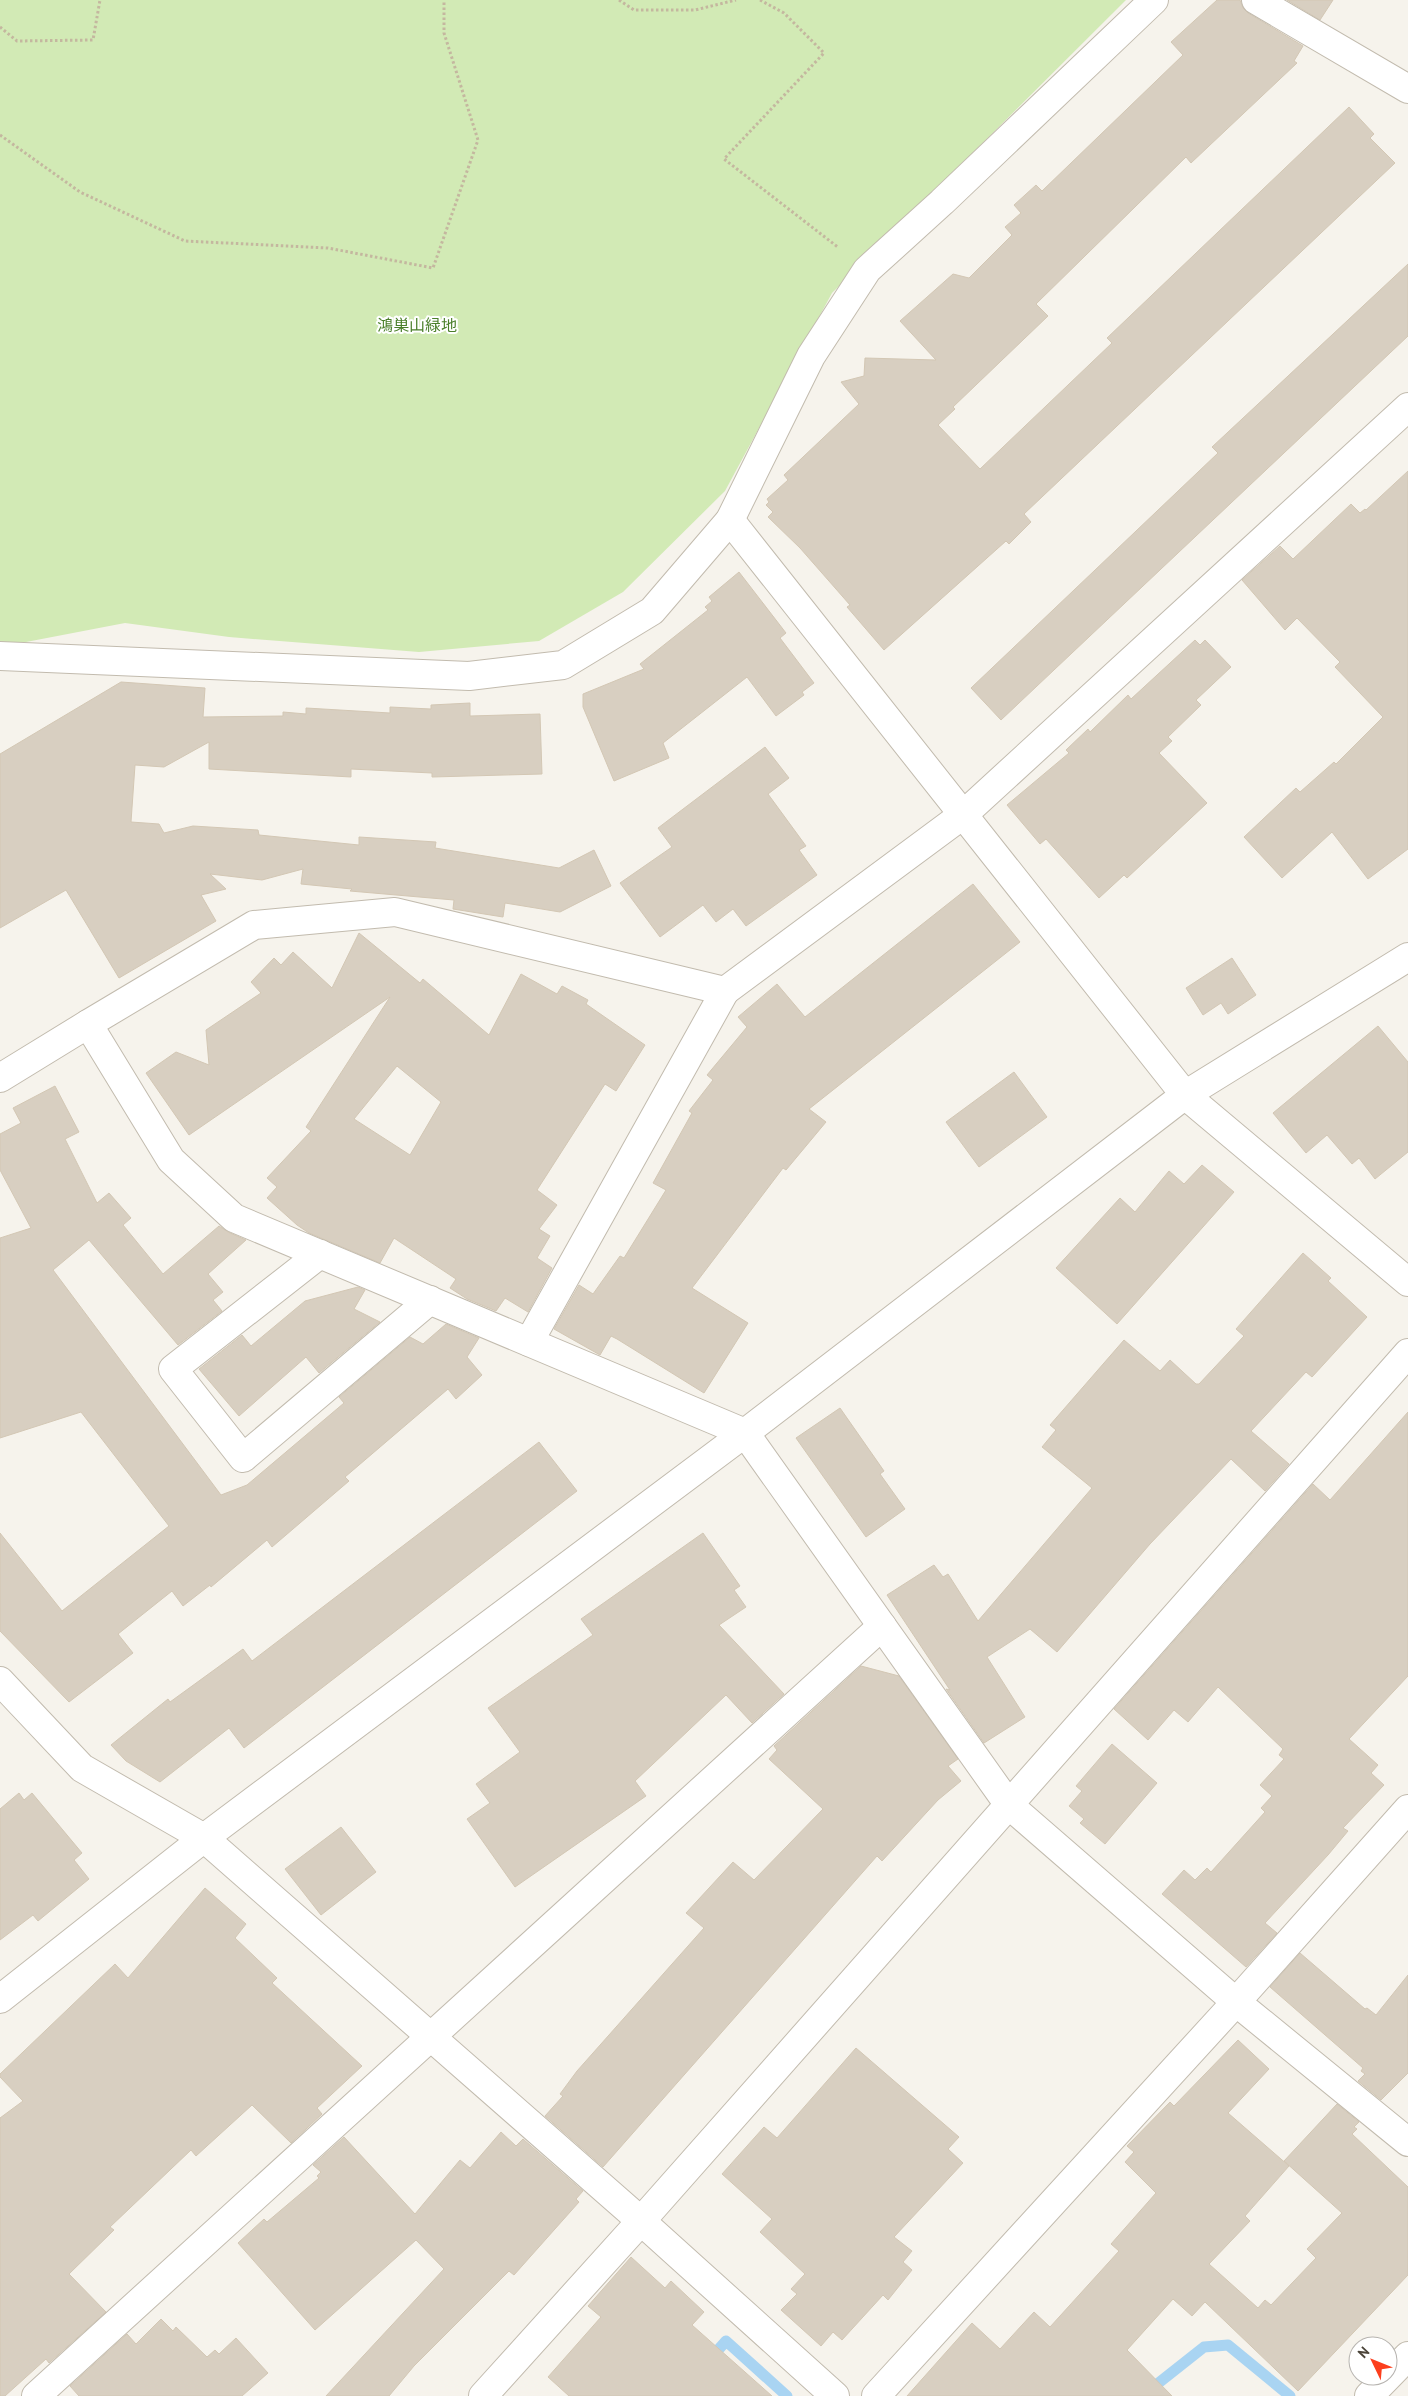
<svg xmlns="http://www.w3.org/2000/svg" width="1408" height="2396" font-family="'PT Sans','Noto Sans JP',sans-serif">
  <rect width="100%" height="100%" fill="#f6f3ec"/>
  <!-- green -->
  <polygon fill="#d2eab5" points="0,0 1126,0 832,293 725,491 623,592 539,641 419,652 229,637 125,623 0,647"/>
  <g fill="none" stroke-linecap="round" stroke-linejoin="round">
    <!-- stream -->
    <g stroke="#a9d4f2" stroke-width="11">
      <polyline points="710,2359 726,2341 787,2396"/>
      <polyline points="1142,2396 1204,2347 1228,2345 1290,2396"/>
    </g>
  </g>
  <!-- building -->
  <g fill="#d8cfc1" stroke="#d3c7b4" fill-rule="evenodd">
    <polygon points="1217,0 1240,0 1243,8 1248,13 1303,46 1294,61 1297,63 1191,163 1186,157 1036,304 1048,316 953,407 955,409 938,425 980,469 1112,343 1107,338 1349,107 1374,134 1370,138 1395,163 1024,514 1031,522 1009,544 1006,541 884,650 847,607 850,605 800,548 768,517 773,512 766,505 769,502 767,499 788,480 784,475 859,404 841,382 864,376 865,358 936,360 900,321 953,274 969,278 1012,235 1005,227 1021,213 1014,205 1036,185 1042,191 1183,55 1171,42"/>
    <polygon points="1287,0 1333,0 1320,20"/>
    <polygon points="1408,264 1408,336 1001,720 971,688 1218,453 1212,447"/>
    <polygon points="1408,471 1408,849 1368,879 1332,832 1282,878 1244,837 1296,788 1300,792 1334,762 1336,764 1383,717 1335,667 1340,662 1297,618 1285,630 1242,580 1280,546 1293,559 1351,504 1360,513 1365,509 1366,510"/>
    <polygon points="739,572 786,633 780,638 814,683 802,692 804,695 776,716 747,677 663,743 669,758 614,781 583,707 583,694 644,669 640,664 708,610 705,607 712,601 709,597"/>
    <polygon points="1195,640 1200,645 1205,640 1231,667 1196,700 1201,705 1168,737 1172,741 1159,753 1207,803 1127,878 1124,875 1099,898 1046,839 1040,844 1007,805 1069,753 1066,750 1088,729 1090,732 1128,695 1131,699"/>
    <polygon points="121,682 205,688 203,717 283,716 283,712 306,714 306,708 390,713 390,707 431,709 431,705 470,703 470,716 540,714 542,774 432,777 432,773 351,769 351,777 209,769 209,742 164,767 135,765 131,822 159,824 164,833 193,826 258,830 259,835 359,845 359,837 436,842 435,848 559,868 594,850 611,886 560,912 505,903 503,917 453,909 454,900 350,891 352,889 301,884 303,869 262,880 210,874 226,889 201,895 216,921 119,978 66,890 0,928 0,754"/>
    <polygon points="765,747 789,778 768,794 806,846 799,850 817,875 746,926 733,909 716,922 703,905 660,937 620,883 672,847 658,828"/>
    <polygon points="973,884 1020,942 809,1109 826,1122 786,1170 783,1168 692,1288 748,1323 704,1393 617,1339 611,1336 600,1355 554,1329 579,1285 593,1294 620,1256 624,1258 666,1190 653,1183 692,1113 689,1111 713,1080 707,1075 747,1027 738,1017 777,984 805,1017"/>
    <path d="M359 933 420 983 423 979 489 1035 521 974 557 994 562 986 588 1000 586 1004 645 1045 616 1091 605 1084 537 1190 557 1205 539 1229 550 1236 537 1258 552 1268 528 1312 505 1298 496 1311 467 1299 450 1288 456 1279 394 1238 380 1263 309 1233 297 1225 267 1198 277 1187 267 1178 311 1131 306 1127 390 997 189 1135 146 1073 176 1052 209 1065 206 1030 261 993 251 982 274 958 281 965 293 952 332 988ZM397 1066 441 1102 410 1155 354 1119Z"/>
    <polygon points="1232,958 1256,995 1228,1014 1221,1003 1203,1015 1186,988"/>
    <polygon points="1378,1026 1408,1062 1408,1152 1375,1179 1359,1158 1352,1164 1327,1135 1306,1153 1273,1113"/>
    <polygon points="1014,1072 1047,1117 979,1167 946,1122"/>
    <polygon points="55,1086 79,1132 65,1139 97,1203 109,1193 131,1218 123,1225 163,1274 219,1226 228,1232 246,1240 208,1274 223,1292 213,1300 222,1311 178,1345 89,1240 53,1270 221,1495 247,1485 344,1403 339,1397 410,1337 423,1344 446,1324 479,1338 467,1357 482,1375 456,1399 448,1389 345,1477 349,1481 272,1547 267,1540 211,1587 210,1585 183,1606 172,1591 118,1634 133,1653 69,1702 0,1631 0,1533 62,1611 169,1526 81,1412 0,1438 0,1238 31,1228 0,1170 0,1134 21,1123 13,1108"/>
    <polygon points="1202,1165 1234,1192 1117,1324 1056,1268 1120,1198 1135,1212 1169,1171 1184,1184"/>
    <polygon points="1303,1253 1331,1278 1328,1281 1367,1317 1312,1377 1306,1372 1251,1431 1289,1464 1265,1491 1231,1459 1150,1544 1057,1652 1030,1629 987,1657 1025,1717 984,1743 946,1689 950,1690 887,1595 934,1565 943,1577 948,1574 978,1621 1092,1488 1042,1447 1056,1430 1050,1425 1124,1340 1160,1371 1170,1360 1196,1384 1199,1384 1244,1336 1236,1329"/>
    <polygon points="358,1287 365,1290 354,1309 380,1322 319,1373 306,1357 239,1416 199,1369 242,1335 251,1346 305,1301"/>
    <polygon points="840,1408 884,1471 880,1474 905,1509 866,1537 796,1438"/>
    <polygon points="1408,1412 1408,1676 1349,1739 1378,1765 1371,1773 1384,1785 1343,1828 1348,1831 1328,1855 1265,1923 1277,1933 1246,1967 1162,1894 1184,1870 1195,1880 1207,1868 1211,1872 1265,1812 1261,1808 1272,1796 1260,1785 1284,1759 1279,1755 1283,1749 1218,1687 1188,1722 1174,1710 1148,1740 1114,1709 1313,1484 1330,1500"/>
    <polygon points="539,1442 577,1491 244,1748 229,1728 160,1782 126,1761 111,1745 168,1699 170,1702 243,1649 252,1661"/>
    <polygon points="703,1533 740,1586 734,1590 746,1607 719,1625 784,1694 752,1723 726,1695 635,1781 646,1796 515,1887 467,1819 490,1803 476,1784 520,1752 488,1708 593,1635 581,1619"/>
    <polygon points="861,1666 899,1676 958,1759 948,1766 961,1781 938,1800 882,1861 877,1856 603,2167 545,2116 563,2096 560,2094 577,2071 704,1928 686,1913 733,1862 754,1880 823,1809 769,1759 777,1750 774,1746"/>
    <polygon points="1112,1744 1157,1783 1105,1844 1080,1823 1084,1819 1069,1806 1082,1791 1076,1786"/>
    <polygon points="19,1793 24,1800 32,1793 82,1853 74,1860 89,1879 38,1921 33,1915 0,1940 0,1809"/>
    <polygon points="341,1827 376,1872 321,1915 285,1869"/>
    <polygon points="205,1888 246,1924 235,1938 277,1978 272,1983 362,2066 317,2108 322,2114 291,2143 252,2105 196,2156 191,2150 110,2227 114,2230 69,2274 106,2312 49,2363 46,2359 5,2396 0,2396 0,2118 23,2101 0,2077 0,2074 115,1964 128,1978"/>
    <polygon points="1300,1953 1365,2009 1367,2008 1376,2015 1408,1975 1408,2073 1381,2100 1358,2081 1365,2074 1361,2071 1363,2068 1270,1987"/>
    <polygon points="1238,2040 1269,2069 1228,2113 1289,2166 1245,2216 1250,2221 1209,2264 1258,2308 1265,2300 1271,2305 1316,2258 1307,2249 1342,2213 1284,2161 1337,2104 1359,2122 1354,2127 1357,2129 1352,2134 1408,2187 1408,2275 1298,2391 1205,2302 1192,2316 1173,2299 1127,2350 1172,2396 907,2396 972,2323 1000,2349 1034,2312 1050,2327 1119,2251 1111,2244 1156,2193 1125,2162 1134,2152 1127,2146 1170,2102 1174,2106"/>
    <polygon points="856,2048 959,2137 948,2149 963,2163 894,2237 912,2251 903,2262 912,2270 888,2300 883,2295 842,2340 833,2332 821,2346 781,2310 797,2294 791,2289 805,2274 760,2232 772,2219 722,2174 764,2127 777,2138"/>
    <polygon points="501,2132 516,2146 523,2139 583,2191 576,2199 579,2202 514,2275 509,2271 414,2366 389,2396 326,2396 444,2269 416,2240 315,2330 238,2243 264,2219 267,2222 319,2178 317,2176 321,2172 313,2165 344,2137 415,2214 460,2160 470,2168"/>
    <polygon points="631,2257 665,2288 671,2281 704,2312 692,2325 772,2396 569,2396 548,2377 601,2317 588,2306"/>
    <polygon points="161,2319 173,2331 176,2327 207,2357 215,2350 219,2354 236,2338 268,2373 242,2396 79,2396 70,2386 127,2334 136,2344"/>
  </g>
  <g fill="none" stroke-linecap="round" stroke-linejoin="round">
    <!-- minor casing -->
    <g stroke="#c2bbae" stroke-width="30">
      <g id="minor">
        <polyline points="1256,0 1408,89"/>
        <polyline points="730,520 1185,1095"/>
        <polyline points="88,1024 254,925 395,912 725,991 964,814 1408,407"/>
        <polyline points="0,1078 88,1024 171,1160 234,1218 745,1433 1009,1805 1236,2002 1408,2142"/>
        <polyline points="320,1254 173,1369 243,1458 430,1300"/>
        <polyline points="529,1342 725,991"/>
        <polyline points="0,1681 82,1768 204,1838 641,2221 835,2396"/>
        <polyline points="36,2396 882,1626"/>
        <polyline points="483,2396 641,2221 1408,1353"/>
        <polyline points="876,2396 1236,2002 1408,1809"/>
      </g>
    </g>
    <!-- tertiary casing -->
    <g stroke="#c2bbae" stroke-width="30">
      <g id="tertiary">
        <polyline points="0,656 469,676 563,665 652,611 730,520 811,356 867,270 942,202 1154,0"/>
        <polyline points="1185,1095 1408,1282"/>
        <polyline points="0,1999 204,1838 745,1433 1185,1095 1408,957"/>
        <polyline points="1369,2396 1408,2356"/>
      </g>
    </g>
    <!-- path -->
    <g stroke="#c4b79f" stroke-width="3" stroke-dasharray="2.5 2.5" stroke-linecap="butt">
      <polyline points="619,0 634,10 695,10 736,0"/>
      <polyline points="760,0 784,13 824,53 724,159 839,248"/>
      <polyline points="0,27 17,41 93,40 100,0"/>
      <polyline points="0,135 80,192 185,241 328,248 433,268 478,140 444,33 444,0"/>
    </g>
    <!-- minor -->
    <use href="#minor" stroke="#fff" stroke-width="28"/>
    <!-- tertiary -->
    <use href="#tertiary" stroke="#fff" stroke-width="28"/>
  </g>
  <g text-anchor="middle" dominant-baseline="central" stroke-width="4" stroke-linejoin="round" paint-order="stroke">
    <!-- park labels -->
    <g font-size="16" fill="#4a7f2a" stroke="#fff">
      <text x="417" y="325">鴻巣山緑地</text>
    </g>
  </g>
  <!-- north arrow -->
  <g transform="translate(1373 2361) rotate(313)"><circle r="24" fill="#ffffff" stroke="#b7b4b0"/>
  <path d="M0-4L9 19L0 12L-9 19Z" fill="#fc3f1d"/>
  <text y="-8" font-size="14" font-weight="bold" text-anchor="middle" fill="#4b4439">N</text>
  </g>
</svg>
